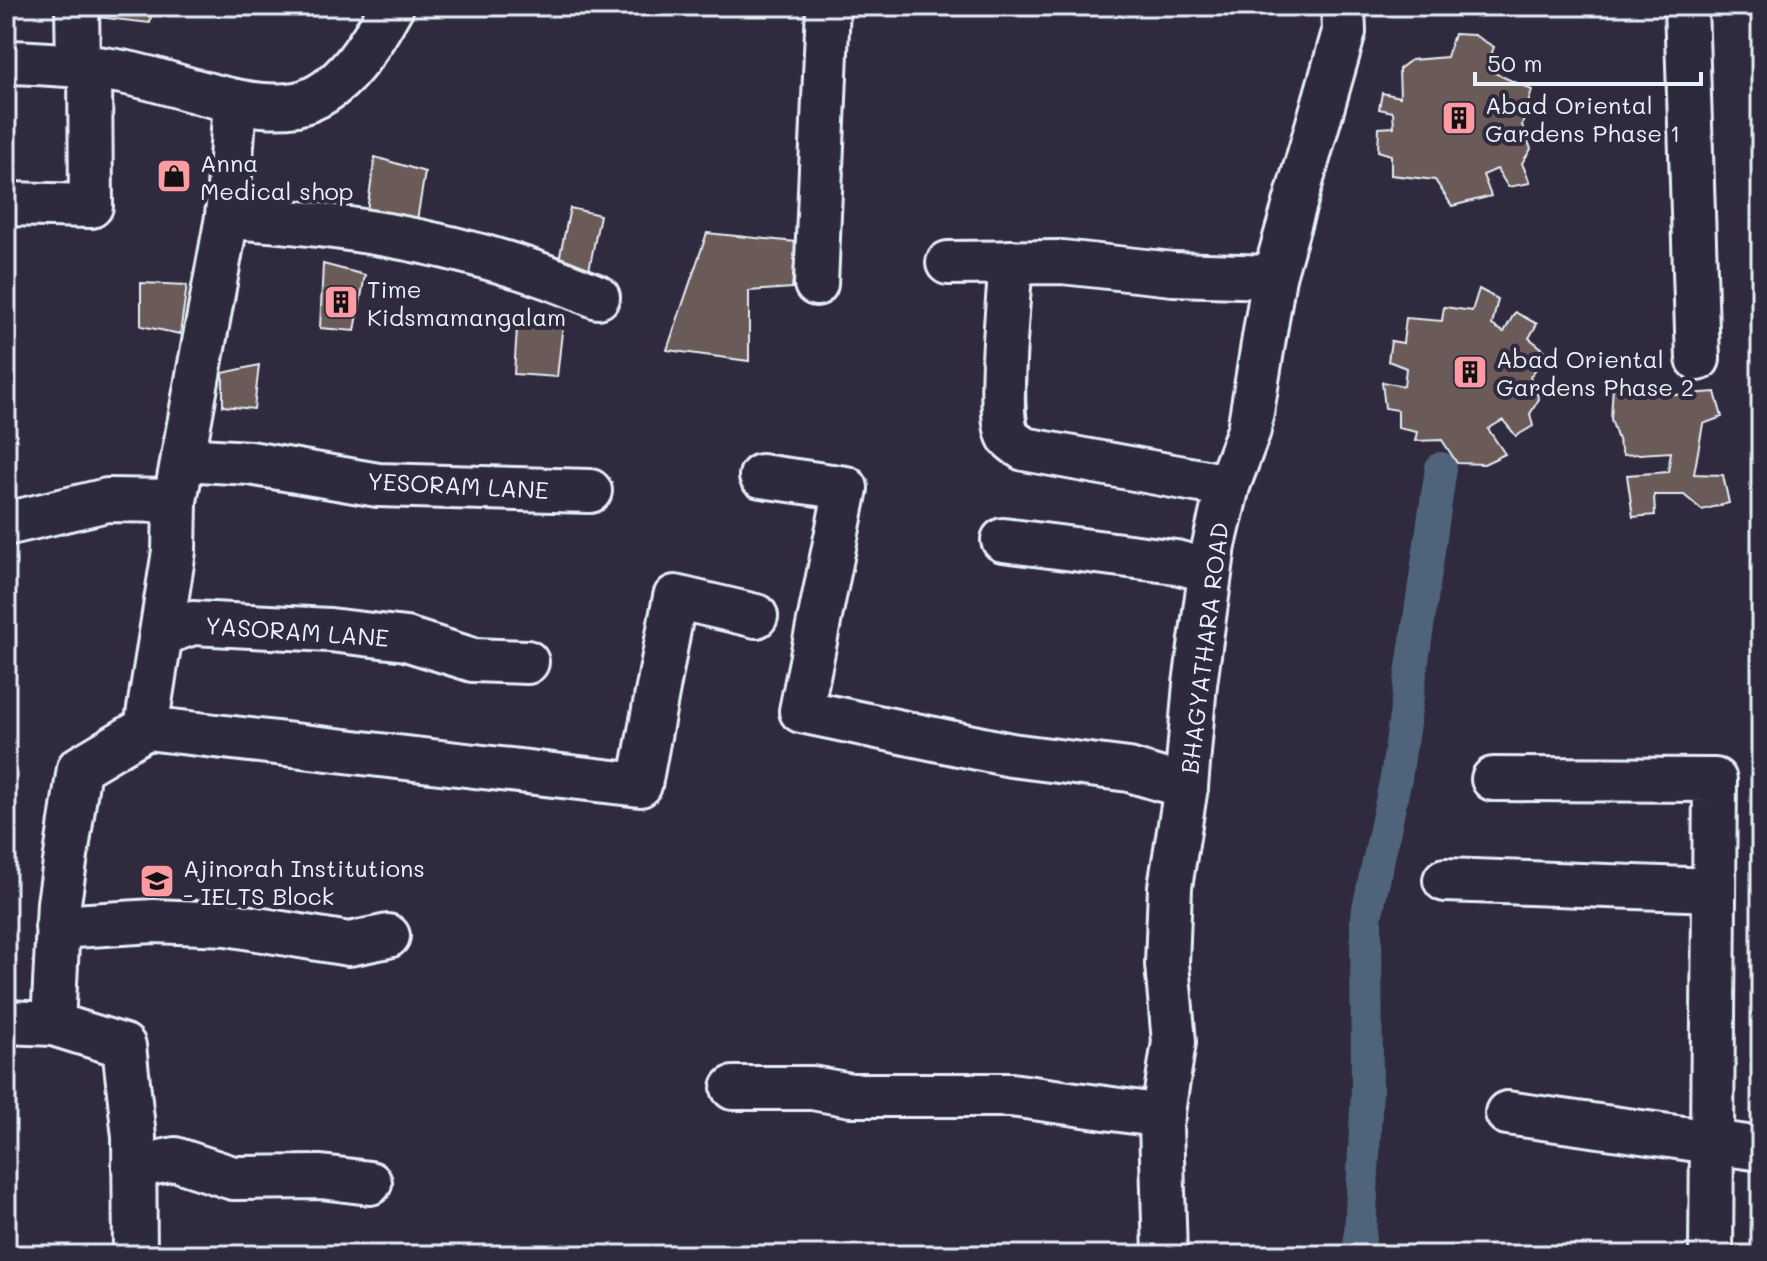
<svg xmlns="http://www.w3.org/2000/svg" width="1767" height="1261" font-family="Mali,sans-serif">
  <rect width="100%" height="100%" fill="#2f2a3d"/>
  <filter id="ink" filterUnits="userSpaceOnUse"><feTurbulence type="fractalNoise" baseFrequency=".0125" numOctaves="2"/><feDisplacementMap in="SourceGraphic" scale="16" xChannelSelector="R" yChannelSelector="G"/><feConvolveMatrix kernelMatrix="1 2 1 2 8 2 1 2 1" color-interpolation-filters="sRGB"/></filter>
  <g filter="url(#ink)">
    <g fill="none" stroke-linecap="round" stroke-linejoin="round">
      <!-- canal -->
      <polyline stroke="#4f647a" stroke-width="32" points="1359,1255 1367,1089 1366,918 1396,778 1441,468"/>
    </g>
    <!-- building -->
    <g fill="#6b5a59" stroke="#e8f1f8" stroke-width="2">
      <polygon points="99,6 152,6 150,23 96,17"/>
      <polygon points="1454,34 1474,35 1494,47 1486,69 1532,90 1522,125 1531,149 1522,163 1530,183 1508,187 1497,169 1483,175 1491,196 1452,206 1435,180 1391,175 1391,155 1378,151 1379,128 1394,127 1393,112 1379,109 1382,93 1400,97 1399,69 1411,60 1447,57"/>
      <polygon points="375,157 425,172 414,238 364,230"/>
      <polygon points="570,208 600,215 589,270 558,265"/>
      <polygon points="707,233 796,242 792,288 749,291 749,361 667,350"/>
      <polygon points="323,264 365,275 355,331 320,328"/>
      <polygon points="141,283 187,285 180,334 141,326"/>
      <polygon points="1479,289 1498,299 1492,325 1504,332 1515,312 1537,324 1529,338 1548,353 1530,377 1539,399 1530,414 1533,426 1516,436 1503,420 1488,429 1505,454 1484,464 1457,463 1442,440 1415,441 1417,432 1398,428 1398,410 1385,408 1382,382 1404,386 1406,368 1388,361 1391,341 1403,343 1406,318 1442,321 1444,307 1472,311"/>
      <polygon points="518,313 563,323 557,377 514,374"/>
      <polygon points="259,365 254,409 223,406 223,373"/>
      <polygon points="1613,384 1675,395 1715,392 1722,417 1703,424 1694,474 1723,475 1729,503 1702,510 1684,495 1654,495 1655,515 1633,517 1627,475 1668,472 1671,452 1623,455 1611,419"/>
    </g>
    <g fill="none" stroke-linecap="round" stroke-linejoin="round">
      <!-- minor casing -->
      <g stroke="#e8f1f8" stroke-width="48">
        <g id="minor">
          <polyline points="77,6 78,67"/>
          <polyline points="1686,6 1698,359"/>
          <path d="M6 62C44 63 85 65 122 72 173 81 245 113 296 104 342 95 372 42 392 6"/>
          <polyline points="7,204 91,206 90,69"/>
          <path d="M227 217C353 224 482 246 598 297"/>
          <path d="M1011 262C1009 292 996 417 1009 437 1012 441 1020 446 1024 449L1228 486"/>
          <polyline points="948,263 1062,262 1173,274 1274,277"/>
          <polyline points="816,284 828,6"/>
          <polyline points="183,459 250,463 378,485 590,491"/>
          <polyline points="761,476 846,488 801,711 1011,755 1129,770 1186,787"/>
          <polyline points="6,524 107,500 175,501"/>
          <polyline points="1003,540 1176,562 1210,571"/>
          <polyline points="162,634 193,623 330,630 406,639 473,660 527,662"/>
          <polyline points="146,728 640,785 675,597 756,616"/>
          <polyline points="1493,779 1715,780 1711,1255"/>
          <polyline points="1445,880 1714,890"/>
          <polyline points="57,927 154,921 227,924 349,944 388,936"/>
          <polyline points="6,1022 53,1024"/>
          <polyline points="733,1088 812,1088 851,1095 1011,1095 1163,1116"/>
          <polyline points="1507,1113 1761,1149"/>
          <polyline points="134,1167 175,1159 233,1178 321,1177 370,1183"/>
          <polyline points="135,1255 134,1137 124,1046 53,1024 59,903 79,768 146,728 174,551 175,501 227,217 235,101"/>
          <polyline points="1165,1255 1161,1125 1174,1042 1167,964 1170,887 1186,787 1195,684 1214,545 1228,486 1249,430 1274,277 1344,32 1343,6"/>
        </g>
      </g>
      <!-- minor -->
      <use href="#minor" stroke="#2f2a3d" stroke-width="42"/>
    </g>
  </g>
  <!-- icons -->
  <defs>
    <g id="building-square" transform="scale(1.8)"><rect x="-9" y="-9" width="18" height="18" rx="4" fill="#ff9aa2" stroke="#2f2a3d"/><path d="M-4-6H4V6H1V3H-1V6H-4ZM-2.5-4.3h1.7v1.8h-1.7ZM.8-4.3h1.7v1.8H.8ZM-2.5-1h1.7V.8h-1.7ZM.8-1h1.7V.8H.8Z" fill="#111"/></g>
    <g id="shop-square" transform="scale(1.8)"><rect x="-9" y="-9" width="18" height="18" rx="4" fill="#ff9aa2" stroke="#2f2a3d"/><path d="M-5-2.5h2.3a2.7 3.5 0 0 1 5.4 0H5L5.5 6h-11ZM-1.5-2.5h3a1.5 2.3 0 0 0-3 0Z" fill="#111"/></g>
    <g id="school-square" transform="scale(1.8)"><rect x="-9" y="-9" width="18" height="18" rx="4" fill="#ff9aa2" stroke="#2f2a3d"/><path d="M0-5L7-2L0 1L-7-2ZM-4 1L0 2.5L4 1V4Q0 6-4 4Z" fill="#111"/></g>
  </defs>
  <g fill-rule="evenodd">
    <use href="#building-square" x="1459" y="118"/>
    <use href="#shop-square" x="174" y="176"/>
    <use href="#building-square" x="341" y="302"/>
    <use href="#building-square" x="1470" y="372"/>
    <use href="#school-square" x="157" y="881"/>
  </g>
  <g text-anchor="middle" dominant-baseline="central" stroke-width="8" stroke-linejoin="round" paint-order="stroke">
    <!-- poi labels -->
    <g font-size="24" fill="#e8f1f8" stroke="#2f2a3d" text-anchor="start">
      <text x="1485" y="104">Abad Oriental<tspan x="1485" dy="28">Gardens Phase 1</tspan></text>
      <text x="200" y="162">Anna<tspan x="200" dy="28">Medical shop</tspan></text>
      <text x="367" y="288">Time<tspan x="367" dy="28">Kidsmamangalam</tspan></text>
      <text x="1496" y="358">Abad Oriental<tspan x="1496" dy="28">Gardens Phase 2</tspan></text>
      <text x="183" y="867">Ajinorah Institutions<tspan x="183" dy="28">- IELTS Block</tspan></text>
    </g>
    <!-- street labels -->
    <g font-size="24" fill="#e8f1f8" stroke="#2f2a3d">
      <text transform="translate(458 485) rotate(3)">YESORAM LANE</text>
      <text transform="translate(297 631) rotate(4)">YASORAM LANE</text>
      <text transform="translate(1204 648) rotate(-83)">BHAGYATHARA ROAD</text>
    </g>
  </g>
  <!-- margin -->
  <rect width="1767" height="1261" fill="none" stroke="#2f2a3d" stroke-width="32"/>
  <rect x="16" y="16" width="1735" height="1229" fill="none" stroke="#e8f1f8" stroke-width="3" filter="url(#ink)"/>
  <!-- scale -->
  <path d="M1475 72v12h226v-12" fill="none" stroke="#e8f1f8" stroke-width="4"/>
  <text x="1487" y="72" font-size="24" fill="#e8f1f8" stroke="#2f2a3d" stroke-width="6" paint-order="stroke">50 m</text>
</svg>
